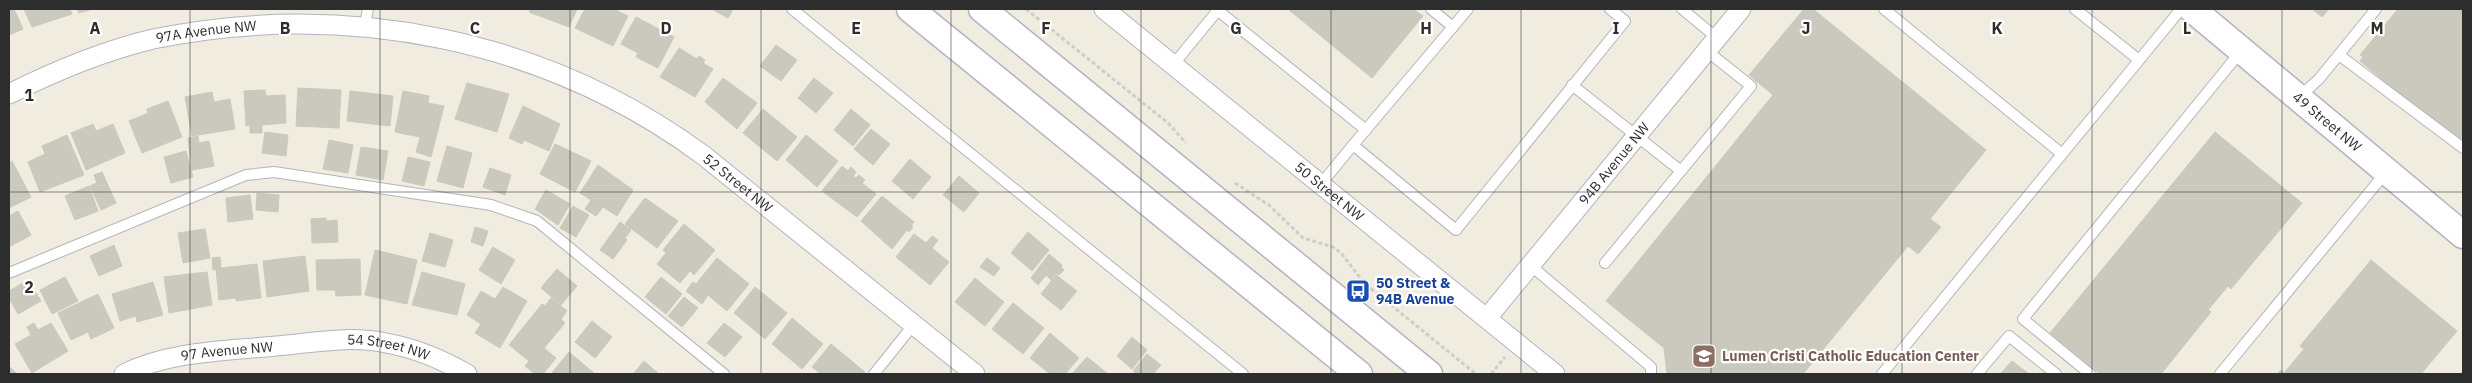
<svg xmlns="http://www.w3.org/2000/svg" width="2472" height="383" font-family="'IBM Plex Sans',sans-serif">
  <rect width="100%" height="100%" fill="#f0ecdf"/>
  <!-- building -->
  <g fill="#cbc9bd" stroke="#ccc9b8">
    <polygon points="9,9 14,9 23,29 9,35"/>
    <polygon points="24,9 70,9 72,14 32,27"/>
    <polygon points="77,9 93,9 79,13"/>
    <polygon points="531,9 577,9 569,27 529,12"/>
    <polygon points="585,9 613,9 628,16 613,46 575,28"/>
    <polygon points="712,9 733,9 728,18"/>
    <polygon points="1288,9 1413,9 1423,16 1372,78"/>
    <polygon points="1804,9 1813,9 1986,150 1930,219 1941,227 1918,254 1908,246 1803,374 1667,374 1664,348 1606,301 1773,95 1749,75"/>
    <polygon points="2312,9 2329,9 2322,17"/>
    <polygon points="2398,9 2463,9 2463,146 2360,61 2363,57 2360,55"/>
    <polygon points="636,17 674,37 658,68 636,57 638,53 621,44"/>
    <polygon points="776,45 797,60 781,81 760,66"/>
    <polygon points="679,48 697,59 699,56 705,60 703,63 713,69 695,97 660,77"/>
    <polygon points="723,78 757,103 737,129 705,102"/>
    <polygon points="814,78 833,93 816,113 798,98"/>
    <polygon points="467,83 509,94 497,132 455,119"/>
    <polygon points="298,88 341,90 339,128 296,126"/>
    <polygon points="265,90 266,96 285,95 286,123 262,125 262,133 250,133 250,125 246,126 244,91"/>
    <polygon points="350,91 393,96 390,126 347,121"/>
    <polygon points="403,91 429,96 428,103 444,106 431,157 416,152 420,137 395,132"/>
    <polygon points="212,92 214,102 230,99 235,129 192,136 185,97"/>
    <polygon points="168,101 182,137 142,153 129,121 148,113 147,109"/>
    <polygon points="523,106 560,124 549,151 524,140 522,144 509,138"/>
    <polygon points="763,109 797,137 777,161 743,133"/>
    <polygon points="851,109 870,125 853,146 834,130"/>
    <polygon points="93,124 96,131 113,124 125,153 86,170 71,133"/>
    <polygon points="871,129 890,144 873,165 854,149"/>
    <polygon points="265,132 288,135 286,156 262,153"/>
    <polygon points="2215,132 2302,203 2231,289 2228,286 2208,310 2211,312 2161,374 2100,374 2050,333"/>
    <polygon points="67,135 84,175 40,192 28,162 45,154 42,146"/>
    <polygon points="806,135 838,161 817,187 786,160"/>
    <polygon points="198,136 199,143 209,141 214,166 192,170 188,138"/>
    <polygon points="329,140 353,145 348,173 323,169"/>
    <polygon points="555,144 591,161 575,192 540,174"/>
    <polygon points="447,146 472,153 463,188 437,181"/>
    <polygon points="361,147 388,151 383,180 356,175"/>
    <polygon points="186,151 193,177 171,183 164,157"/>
    <polygon points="408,157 430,162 424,186 402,181"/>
    <polygon points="910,159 931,177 913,199 892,181"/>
    <polygon points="12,161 31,197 9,208 9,163"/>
    <polygon points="598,165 633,190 617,216 603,207 596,216 585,209 591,200 580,193"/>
    <polygon points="842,166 848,171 851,167 856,172 853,176 856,178 859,175 865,180 862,183 876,194 857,217 822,191"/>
    <polygon points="490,168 511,175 505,195 483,187"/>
    <polygon points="102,172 116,203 101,210 90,186 97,183 94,175"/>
    <polygon points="959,176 979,193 964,212 943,195"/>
    <polygon points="89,186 98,211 75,220 65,196"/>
    <polygon points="546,190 570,204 558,225 535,209"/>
    <polygon points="257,193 279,195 278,212 256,210"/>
    <polygon points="250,195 253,219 228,222 226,198"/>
    <polygon points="882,196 914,222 911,226 913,227 909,232 907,230 892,249 861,221"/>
    <polygon points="645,198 678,221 657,248 625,224"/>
    <polygon points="573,206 589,215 576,237 560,228"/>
    <polygon points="18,211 31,235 9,247 9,216"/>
    <polygon points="326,218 326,221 337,220 338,242 312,243 311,219"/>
    <polygon points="620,222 631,230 625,238 627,240 613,259 600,250"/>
    <polygon points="684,224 715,250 694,275 690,271 680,283 657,264 666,253 663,250"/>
    <polygon points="475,227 488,231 483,246 471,242"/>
    <polygon points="205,229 210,258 183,263 178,233"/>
    <polygon points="1028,232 1049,250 1032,271 1011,253"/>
    <polygon points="430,233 453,240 445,267 422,261"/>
    <polygon points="914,234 926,243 932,236 938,240 932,248 949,262 930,285 896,257"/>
    <polygon points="114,245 122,266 99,276 90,256"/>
    <polygon points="493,247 515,260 501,284 479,270"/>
    <polygon points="375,250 417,260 407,304 365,295"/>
    <polygon points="1049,254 1062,265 1061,267 1064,270 1059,275 1056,273 1051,280 1046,275 1038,285 1031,278"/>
    <polygon points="305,256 309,291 267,297 263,261"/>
    <polygon points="220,257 221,268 257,264 261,298 236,301 236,298 219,300 216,269 213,270 212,258"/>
    <polygon points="717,258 749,284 727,311 708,295 702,304 686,291 693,282 696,284"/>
    <polygon points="987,258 1000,268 994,276 980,267"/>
    <polygon points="360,259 361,295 336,296 335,290 317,290 316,260"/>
    <polygon points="2371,260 2457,331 2421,374 2277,374 2281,370 2284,373 2304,349 2300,346"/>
    <polygon points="557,269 577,286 561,305 541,288"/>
    <polygon points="207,272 212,305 169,313 164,277"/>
    <polygon points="422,272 465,284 457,315 412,305"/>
    <polygon points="1056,275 1077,291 1061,310 1041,294"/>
    <polygon points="65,277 78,301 52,314 40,290"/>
    <polygon points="661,277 682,294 666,314 645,297"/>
    <polygon points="975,278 1004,302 985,326 955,302"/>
    <polygon points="28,280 41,301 18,314 9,298 9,291"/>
    <polygon points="153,282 163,315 137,322 136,316 120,321 112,294"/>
    <polygon points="503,287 527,301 500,348 475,333 481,324 467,315 481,291 495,299"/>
    <polygon points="755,287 787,313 765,339 734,313"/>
    <polygon points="98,294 114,328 91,339 88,332 71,340 58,313"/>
    <polygon points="684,297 698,308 682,327 668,316"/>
    <polygon points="551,298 567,311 561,319 565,323 544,348 556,358 543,374 535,374 525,366 529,361 509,345 542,304 545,306"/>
    <polygon points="1013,303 1044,328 1023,354 992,329"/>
    <polygon points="792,318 823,344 802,369 772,344"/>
    <polygon points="592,321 612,337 595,358 575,342"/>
    <polygon points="34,323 38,330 51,323 68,351 32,373 15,344 31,335 27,327"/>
    <polygon points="724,323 742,337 725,357 707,343"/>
    <polygon points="1050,333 1079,358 1065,374 1050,374 1030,358"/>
    <polygon points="1132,337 1147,350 1132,369 1117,356"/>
    <polygon points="831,344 865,372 864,374 821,374 812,367"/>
    <polygon points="569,352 595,374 551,374"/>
    <polygon points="1147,354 1161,365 1153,374 1137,374 1133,371"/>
    <polygon points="1087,357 1108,374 1072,374"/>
    <polygon points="644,361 659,374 633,374"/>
    <polygon points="2012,361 2029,374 2000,374"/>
    <polygon points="9,366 17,374 9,374"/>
  </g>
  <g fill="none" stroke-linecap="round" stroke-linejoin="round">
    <!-- lane casing -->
    <g stroke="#b3b3c2" stroke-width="12">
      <g id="lane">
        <polyline points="792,9 1243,374"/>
        <polyline points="1216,9 1366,130"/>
        <polyline points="1431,9 1453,27"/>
        <polyline points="1468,9 1353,145 1456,230 1625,21 1610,9"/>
        <polyline points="1682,9 1717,38"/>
        <polyline points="1884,9 2062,154"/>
        <polyline points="2075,9 2139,60"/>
        <polyline points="365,24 368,9"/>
        <polyline points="2339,55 2463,148"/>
        <polyline points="1173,65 1218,10"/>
        <polyline points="1572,85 1681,171"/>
        <polyline points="2298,98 2319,79 2376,9"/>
        <polyline points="1321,184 1353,145"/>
        <polyline points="1605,263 1751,86 1707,51"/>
        <polyline points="1530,265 1651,367 1651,374"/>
        <polyline points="9,273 246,175 274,172 491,205 537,221 724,374"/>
        <polyline points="874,374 914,324"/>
        <polyline points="1882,374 2181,9"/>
        <polyline points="1977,374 2009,336 2056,374"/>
        <polyline points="2090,374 2023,319 2241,51"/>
        <polyline points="2220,374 2386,172"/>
      </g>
    </g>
    <!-- street casing -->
    <g stroke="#b3b3c2" stroke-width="21">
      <g id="street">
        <path id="s1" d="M1104 9 1555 374"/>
        <path id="s2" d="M9 94C55 71 103 51 153 39 346 0 544 38 703 155L975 374"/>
        <path id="s3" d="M1487 318 1741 9"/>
        <path id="s4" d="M124 374C169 351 226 351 276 346 312 343 350 335 386 343 414 348 443 360 467 374"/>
      </g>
    </g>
    <!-- secondary casing -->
    <g stroke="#b3b3c2" stroke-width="29">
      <g id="secondary">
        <polyline points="910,9 1359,374"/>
        <polyline points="982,9 1429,374"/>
        <path id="s5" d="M2192 9 2463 235"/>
      </g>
    </g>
    <!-- path -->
    <g stroke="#cdcdcd" stroke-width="3" stroke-dasharray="4 2.5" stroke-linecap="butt">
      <polyline points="1026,9 1168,123 1186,143"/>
      <polyline points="1235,183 1270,206 1303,238 1333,247 1341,253 1365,284 1476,374"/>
      <polyline points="1491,374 1505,357"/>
    </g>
    <!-- lane -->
    <use href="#lane" stroke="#fff" stroke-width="10"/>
    <!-- street -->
    <use href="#street" stroke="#fff" stroke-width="19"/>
    <!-- secondary -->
    <use href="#secondary" stroke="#fff" stroke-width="26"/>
  </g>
  <!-- grid -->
  <path fill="none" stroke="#2d2d2d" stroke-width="1" stroke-opacity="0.55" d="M190 9V374M380 9V374M570 9V374M761 9V374M951 9V374M1141 9V374M1331 9V374M1521 9V374M1711 9V374M1902 9V374M2092 9V374M2282 9V374M9 192H2463"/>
  <!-- icons -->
  <defs>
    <g id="bus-square" transform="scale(1.25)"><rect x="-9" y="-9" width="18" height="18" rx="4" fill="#1a4fb4" stroke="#fff"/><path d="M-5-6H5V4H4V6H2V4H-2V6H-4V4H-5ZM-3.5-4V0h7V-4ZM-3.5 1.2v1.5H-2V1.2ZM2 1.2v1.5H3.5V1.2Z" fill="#fff"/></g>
    <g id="university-square" transform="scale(1.25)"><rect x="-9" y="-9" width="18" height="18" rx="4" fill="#8d6e63" stroke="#fff"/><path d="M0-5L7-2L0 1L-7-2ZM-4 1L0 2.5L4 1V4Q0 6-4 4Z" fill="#fff"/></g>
  </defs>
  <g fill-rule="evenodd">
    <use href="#bus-square" x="1358" y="291"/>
    <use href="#university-square" x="1704" y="356"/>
  </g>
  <g text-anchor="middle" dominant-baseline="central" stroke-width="4.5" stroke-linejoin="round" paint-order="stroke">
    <!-- street labels -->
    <g font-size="14" fill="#2d2d2d" stroke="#fff">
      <text stroke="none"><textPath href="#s2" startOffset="208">97A Avenue NW</textPath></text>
      <text stroke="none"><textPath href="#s5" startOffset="176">49 Street NW</textPath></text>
      <text stroke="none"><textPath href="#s3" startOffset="200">94B Avenue NW</textPath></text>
      <text stroke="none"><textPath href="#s2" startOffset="778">52 Street NW</textPath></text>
      <text stroke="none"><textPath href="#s1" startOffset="290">50 Street NW</textPath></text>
      <text stroke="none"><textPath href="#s4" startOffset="269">54 Street NW</textPath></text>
      <text stroke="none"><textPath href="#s4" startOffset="106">97 Avenue NW</textPath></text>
    </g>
    <!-- transit labels -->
    <g font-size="14" font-weight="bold" fill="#164399" stroke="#fff" text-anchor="start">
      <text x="1376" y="283">50 Street &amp;<tspan x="1376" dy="16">94B Avenue</tspan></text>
    </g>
    <!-- education labels -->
    <g font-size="14" font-weight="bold" fill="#785e54" stroke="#fff" text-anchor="start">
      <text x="1722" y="356">Lumen Cristi Catholic Education Center</text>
    </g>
  </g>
  <g font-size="16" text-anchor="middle" font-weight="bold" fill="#2d2d2d" stroke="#fff" stroke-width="4.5" stroke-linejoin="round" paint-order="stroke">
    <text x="95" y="34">A</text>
    <text x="285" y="34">B</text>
    <text x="475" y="34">C</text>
    <text x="666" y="34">D</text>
    <text x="856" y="34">E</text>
    <text x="1046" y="34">F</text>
    <text x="1236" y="34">G</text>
    <text x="1426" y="34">H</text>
    <text x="1616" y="34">I</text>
    <text x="1806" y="34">J</text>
    <text x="1997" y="34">K</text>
    <text x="2187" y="34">L</text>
    <text x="2377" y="34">M</text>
    <text x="29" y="101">1</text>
    <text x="29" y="293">2</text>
  </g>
  <!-- border -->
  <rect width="2472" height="383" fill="none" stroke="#2d2d2d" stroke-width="20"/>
</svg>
